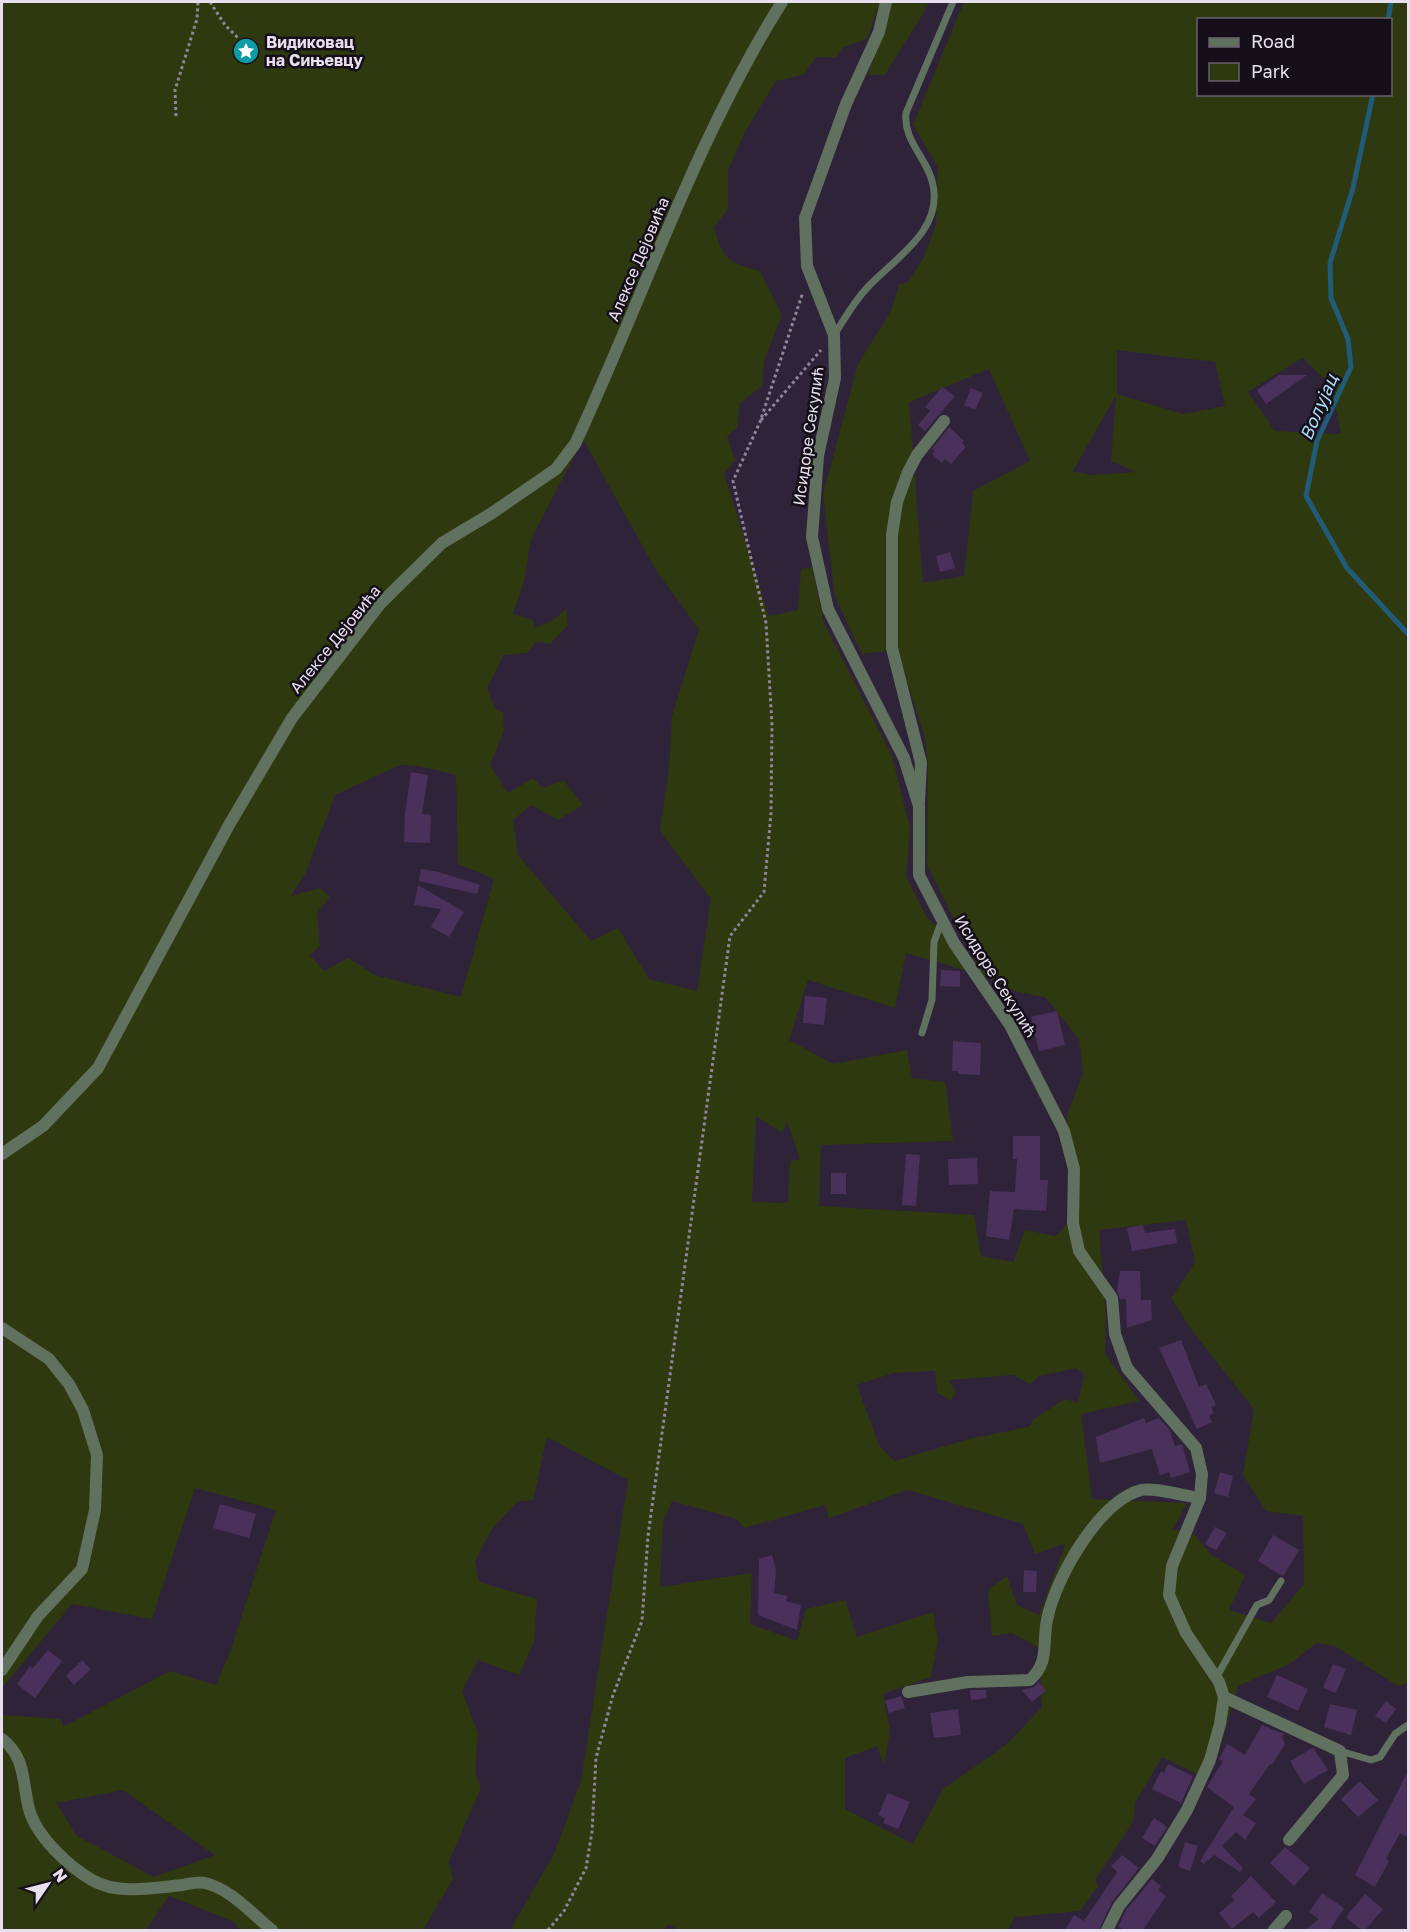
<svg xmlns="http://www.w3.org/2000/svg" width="1410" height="1932" font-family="'Golos Text',sans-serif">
  <rect width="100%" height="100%" fill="#2f2339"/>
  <!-- green -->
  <g fill="#2f390f" fill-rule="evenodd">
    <path d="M2 2H880L867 39 844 47 836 57H816L803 75 776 81 746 130 728 170V209L714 227C723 259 728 263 760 271L782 315 764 361 762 386 740 403 737 428 727 436 735 460 724 474 769 616 798 610 801 569 812 567 824 623 892 756 910 828 906 876 926 916 981 973 927 865 928 766 925 738 897 650 862 654 835 597 823 495 858 364 890 313 899 285 908 282 924 257 936 224 938 167 913 125 964 2H1408V1683L1398 1686 1335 1646 1317 1643 1289 1664 1238 1686 1219 1750 1197 1774 1162 1757 1136 1801 1133 1822 1095 1880 1098 1886 1080 1911 1015 1917 1008 1930H678L669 1924 663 1930H510L554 1854 581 1781 628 1480 547 1437 533 1500 517 1502 492 1529 475 1561 479 1582 537 1599 534 1642 519 1675 478 1660 462 1691 478 1733 475 1772 481 1788 449 1861 453 1879 423 1930H239L235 1922 169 1896 146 1930H2V1715L61 1719 63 1727 170 1671 216 1685 230 1652 276 1510 195 1488 152 1619 72 1604 2 1688ZM1198 20H1390V94H1198ZM1117 350 1215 362 1225 406 1183 414 1117 394ZM1302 358 1331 385 1341 434 1275 431 1248 392ZM989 369 1030 461 973 491 964 576 923 583 909 402ZM1116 395 1111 461 1136 472 1091 475 1073 471ZM583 439 657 572 699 629 672 716 669 768 660 831 711 899 697 991 649 979 618 928 591 941 518 855 513 820 531 805 558 820 583 805 563 780 543 788 533 778 508 793 490 765 504 731 503 713 494 707 487 688 504 655 527 653 536 642 550 644 568 625 566 609 555 619 535 628 533 620 513 614 524 582 531 539ZM400 765 419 766 456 775 458 864 494 879 461 997 375 975 348 958 324 971 310 955 320 946 317 913 330 897 320 888 291 896 306 872 335 795ZM906 953 982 975 1014 991 1045 997 1079 1039 1083 1073 1067 1115 1079 1211 1056 1236 1025 1230 1013 1262 981 1256 974 1215 819 1206 821 1145 953 1141 945 1082 912 1078 907 1050 833 1064 789 1040 808 980 895 1008ZM756 1116 782 1133 787 1121 800 1159 790 1161 788 1203 752 1202ZM1186 1220 1195 1263 1171 1298 1193 1332 1254 1409 1243 1475 1266 1511 1303 1516 1304 1584 1271 1623 1229 1610 1245 1575 1210 1554 1195 1535 1173 1529 1187 1503 1092 1499 1081 1414 1139 1401 1105 1353 1106 1318 1099 1230ZM1077 1368 1084 1375 1078 1403 1065 1399 1034 1419 1029 1427 973 1438 894 1461 879 1445 857 1385 893 1373 935 1371 937 1393 951 1400 956 1392 949 1380 1013 1375 1030 1384 1039 1376ZM908 1490 1023 1524 1035 1554 1066 1543 1039 1615 1017 1605 1007 1576 988 1590 992 1636 1012 1633 1040 1648 1042 1707 1006 1745 943 1789 913 1844 845 1809V1758L877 1746 884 1765 890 1731 883 1694 931 1677 938 1641 933 1612 857 1637 845 1600 806 1609 797 1641 750 1624 752 1573 660 1587 663 1522 672 1501 737 1519 744 1528 825 1505 829 1518ZM123 1790 215 1855 154 1877 77 1836 56 1803Z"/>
    <polygon points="891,2 930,2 885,75 868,75"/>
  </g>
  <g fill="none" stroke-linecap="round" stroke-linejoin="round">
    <!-- stream -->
    <g stroke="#205c78" stroke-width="5">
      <polyline points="1388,20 1391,2"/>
      <polyline points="1373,94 1353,188 1330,263 1331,298 1348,339 1351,367 1317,441 1306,496 1347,568 1408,634"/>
    </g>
  </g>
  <!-- building -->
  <g fill="#4a315b">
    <polygon points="1279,375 1307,375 1266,404 1257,390"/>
    <polygon points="942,387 955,396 925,431 918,425 930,411 925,407"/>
    <polygon points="971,388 983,393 975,410 964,405"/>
    <polygon points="949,427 964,441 962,443 966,447 951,464 945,459 942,463 932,454 935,451 932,449"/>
    <polygon points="950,552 955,568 940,572 936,556"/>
    <polygon points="411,772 428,775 422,814 431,815 430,843 404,842 405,813"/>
    <polygon points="421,869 439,872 480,885 477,894 419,881"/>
    <polygon points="418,885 464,912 449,937 431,927 441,909 414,905"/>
    <polygon points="941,970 960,971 960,987 940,986"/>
    <polygon points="805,996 827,998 824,1025 803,1023"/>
    <polygon points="1057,1011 1065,1045 1039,1051 1031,1017"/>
    <polygon points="953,1041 981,1043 980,1075 958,1074 958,1071 952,1071"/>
    <polygon points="1013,1136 1040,1136 1040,1180 1048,1180 1046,1211 1014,1209 1009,1240 986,1236 990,1191 1015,1192 1017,1159 1013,1159"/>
    <polygon points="906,1154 920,1155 916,1206 902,1205"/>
    <polygon points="977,1158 978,1184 949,1185 948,1159"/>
    <rect x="831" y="1173" width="15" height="21"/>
    <polygon points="1143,1225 1145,1233 1175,1229 1177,1243 1132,1251 1127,1228"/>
    <polygon points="1120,1271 1140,1271 1141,1300 1151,1300 1152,1320 1127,1328 1126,1299 1120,1299 1117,1291"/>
    <polygon points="1181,1340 1199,1387 1206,1384 1216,1405 1211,1407 1214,1413 1209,1416 1212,1422 1197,1429 1159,1348"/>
    <polygon points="1144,1418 1146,1423 1159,1418 1169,1429 1175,1446 1182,1444 1190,1472 1171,1478 1169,1472 1160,1475 1152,1449 1100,1463 1096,1437"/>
    <polygon points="1220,1472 1233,1476 1228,1497 1214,1493"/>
    <polygon points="220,1504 256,1514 249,1538 213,1528"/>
    <polygon points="1215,1527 1227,1533 1216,1550 1205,1544"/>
    <polygon points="1273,1535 1299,1550 1283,1576 1258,1561"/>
    <polygon points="772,1555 776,1570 774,1593 787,1596 786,1601 801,1605 797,1630 758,1615 759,1559"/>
    <polygon points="1024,1570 1037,1571 1036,1592 1023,1592"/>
    <polygon points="48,1650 62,1661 35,1698 17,1684 30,1666 33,1668"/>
    <polygon points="82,1660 91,1669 74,1685 66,1676"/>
    <polygon points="1333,1664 1346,1669 1336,1693 1323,1688"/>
    <polygon points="1277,1675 1308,1689 1298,1711 1267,1697"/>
    <polygon points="1039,1682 1046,1691 1032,1702 1022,1690 1034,1687"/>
    <polygon points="970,1690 986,1690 987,1698 971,1700"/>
    <polygon points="901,1696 905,1708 889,1713 885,1701"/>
    <polygon points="1386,1701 1396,1709 1386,1723 1375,1716"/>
    <polygon points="1330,1704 1357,1710 1351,1735 1324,1727"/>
    <polygon points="958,1709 961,1735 934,1738 930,1713"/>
    <polygon points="1262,1725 1284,1734 1282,1737 1285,1744 1272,1765 1270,1764 1249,1794 1256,1799 1243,1815 1256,1823 1245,1840 1236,1832 1222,1846 1243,1868 1240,1872 1214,1855 1204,1864 1200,1861 1234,1807 1207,1787 1223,1761 1219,1759 1227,1744 1245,1755"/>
    <polygon points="1313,1748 1328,1770 1304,1784 1290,1761"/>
    <polygon points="1168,1764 1193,1776 1181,1803 1152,1789 1161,1771 1164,1773"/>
    <polygon points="1408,1771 1408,1838 1400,1833 1386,1859 1389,1861 1375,1887 1355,1875"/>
    <polygon points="1360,1781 1378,1800 1358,1817 1341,1799"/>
    <polygon points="888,1793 910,1802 898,1829 883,1823 885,1818 878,1815"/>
    <polygon points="1154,1818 1167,1827 1155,1846 1142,1838"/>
    <polygon points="1185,1842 1198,1846 1190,1871 1178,1867"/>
    <polygon points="1285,1847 1310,1868 1294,1886 1270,1863"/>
    <polygon points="1122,1855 1139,1868 1112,1902 1099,1930 1065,1930 1074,1915 1084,1921 1117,1872 1111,1866"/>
    <polygon points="1251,1876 1276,1902 1259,1918 1253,1912 1232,1929 1219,1913 1235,1900 1231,1896"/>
    <polygon points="1152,1879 1161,1886 1158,1890 1166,1896 1143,1930 1125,1930 1118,1927 1126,1910"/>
    <polygon points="1322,1893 1344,1908 1330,1930 1305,1930 1319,1919 1309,1912"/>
    <polygon points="1365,1894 1383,1909 1365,1930 1361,1930 1346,1917"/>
  </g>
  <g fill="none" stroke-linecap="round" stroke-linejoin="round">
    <!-- path -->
    <g stroke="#8f8597" stroke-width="3" stroke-dasharray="3 3" stroke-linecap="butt">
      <polyline points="210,2 225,25 247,47"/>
      <polyline points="176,116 175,90 197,19 198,2"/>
      <polyline points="761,420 821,350"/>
      <polyline points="548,1930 564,1911 586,1868 592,1832 596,1758 613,1695 642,1621 648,1536 730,936 764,892 771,813 772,725 766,623 733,481 760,422 803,292"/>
    </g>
    <!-- service -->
    <g stroke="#60715f" stroke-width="7">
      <path d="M834 335C844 320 853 303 866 289 892 260 943 232 933 185 928 158 903 142 906 113L953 2"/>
      <polyline points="922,1033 932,1000 934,942 942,920"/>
      <polyline points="1216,1678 1257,1605 1269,1600 1281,1581"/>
      <polyline points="1340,1751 1371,1760 1380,1757 1395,1734 1408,1725"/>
    </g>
    <!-- minor -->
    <g stroke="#60715f" stroke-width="12">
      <polyline points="919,802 921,763 892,648 892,535 897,502 908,472 917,455 944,421"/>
      <polyline points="2,1328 49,1359 69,1384 83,1410 97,1455 95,1510 82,1569 38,1616 2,1670"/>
      <path d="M908 1692 968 1682 1030 1680C1050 1661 1042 1645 1047 1620 1055 1579 1098 1502 1141 1490 1152 1487 1186 1496 1200 1498"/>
      <polyline points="1224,1697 1340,1751 1343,1775 1289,1840"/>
      <path d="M2 1739C26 1757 22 1782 29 1809 36 1836 68 1866 92 1880 117 1895 154 1888 182 1885 189 1884 198 1881 205 1883 231 1889 252 1914 272 1930"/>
      <polyline points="1274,1930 1286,1916"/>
    </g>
    <!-- tertiary -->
    <g stroke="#60715f" stroke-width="12">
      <polyline points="886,2 879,32 846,104 805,218 807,266 834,335 835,378 818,456 812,537 828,609 904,758 919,806 919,875 954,943 1010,1025 1064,1131 1074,1169 1073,1223 1079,1251 1112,1298 1115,1334 1127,1368 1196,1448 1202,1474 1200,1498 1172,1566 1169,1595 1186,1633 1219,1682 1224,1697 1220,1724 1210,1760 1187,1810 1157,1859 1119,1906 1107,1930"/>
      <path d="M2 1154 43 1126 98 1068 229 825 292 718 380 604 442 543 492 513 556 469 575 444C644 296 695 140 782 2"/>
    </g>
  </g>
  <!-- icons -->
  <defs>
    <g id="sight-disc" transform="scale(1.35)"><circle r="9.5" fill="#0f9aa8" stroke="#140f19"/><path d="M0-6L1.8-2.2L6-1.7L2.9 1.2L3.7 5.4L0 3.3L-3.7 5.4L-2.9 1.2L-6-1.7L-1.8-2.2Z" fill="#fff"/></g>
  </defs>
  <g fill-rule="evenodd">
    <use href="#sight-disc" x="246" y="51"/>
  </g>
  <g text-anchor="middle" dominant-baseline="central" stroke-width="5" stroke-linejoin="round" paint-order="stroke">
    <!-- poi labels -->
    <g font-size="16" font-weight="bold" fill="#e7dfed" stroke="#140f19" text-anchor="start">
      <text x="266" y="42">Видиковац<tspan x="266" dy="18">на Сињевцу</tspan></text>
    </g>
    <!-- street labels -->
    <g font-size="16" fill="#e7dfed" stroke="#140f19">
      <text transform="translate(638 259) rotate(-67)">Алексе Дејовића</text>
      <text transform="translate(808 436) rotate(-82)">Исидоре Секулић</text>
      <text transform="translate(335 639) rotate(-51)">Алексе Дејовића</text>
      <text transform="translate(996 976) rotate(58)">Исидоре Секулић</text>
    </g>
    <!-- water labels -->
    <g font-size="18" font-style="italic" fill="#a9daf5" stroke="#140f19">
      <text transform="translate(1318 407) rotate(-67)">Волујац</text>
    </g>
  </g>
  <!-- border -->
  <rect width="1410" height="1932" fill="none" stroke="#e7dfed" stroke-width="6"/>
  <!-- legend -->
  <rect x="1197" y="18" width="195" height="78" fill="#140f19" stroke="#68626e" stroke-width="1.5"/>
  <rect x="1209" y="38" width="30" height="9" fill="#60715f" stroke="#68626e" stroke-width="1.5"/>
  <text x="1251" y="48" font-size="18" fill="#e7dfed">Road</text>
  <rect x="1209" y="63" width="30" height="18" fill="#2f390f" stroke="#68626e" stroke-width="1.5"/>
  <text x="1251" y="78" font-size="18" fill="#e7dfed">Park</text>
  <!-- north arrow -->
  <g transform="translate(48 1884) rotate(55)" stroke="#140f19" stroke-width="4.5" paint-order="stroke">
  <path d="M0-4.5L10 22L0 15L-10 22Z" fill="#e7dfed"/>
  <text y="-9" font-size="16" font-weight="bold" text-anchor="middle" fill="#e7dfed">N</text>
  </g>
</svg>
